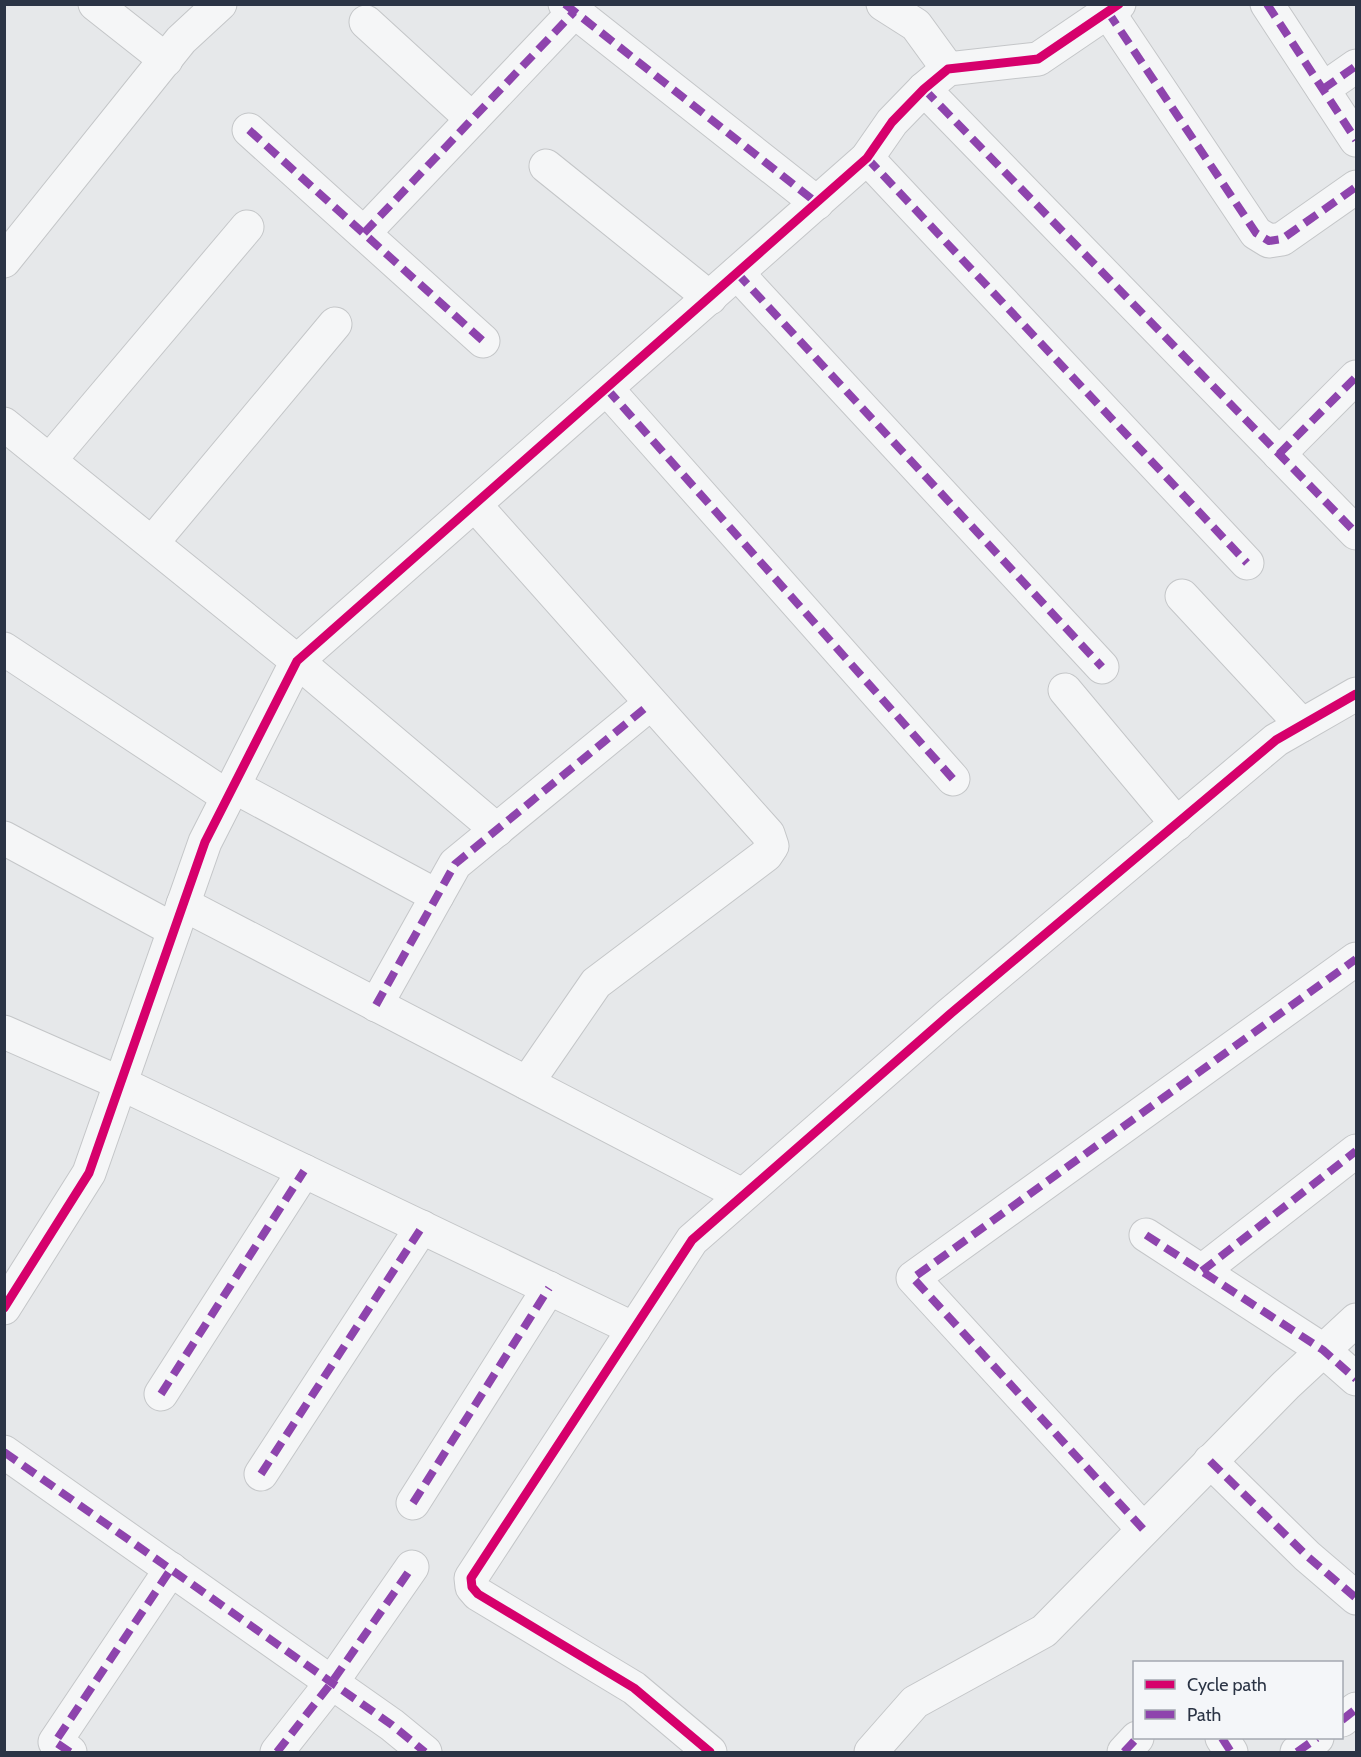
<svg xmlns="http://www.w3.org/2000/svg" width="1361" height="1757" font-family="Cabin,sans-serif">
  <rect width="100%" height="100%" fill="#e6e8ea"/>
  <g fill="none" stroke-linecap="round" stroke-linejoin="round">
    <!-- minor casing -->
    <g stroke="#c4c6c8" stroke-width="35">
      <g id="minor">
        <polyline points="95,4 166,60"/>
        <polyline points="565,4 817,203"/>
        <polyline points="883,4 916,25 948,69"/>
        <polyline points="1267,4 1356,140"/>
        <polyline points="1108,12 1256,233 1269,241 1282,239 1356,187"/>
        <polyline points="366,22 472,119"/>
        <polyline points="924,89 1356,533"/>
        <polyline points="1323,89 1356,66"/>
        <polyline points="249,130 483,341"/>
        <polyline points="867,158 1247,563"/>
        <polyline points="546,166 710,298"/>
        <polyline points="364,233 574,12"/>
        <polyline points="4,261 181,40 220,4"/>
        <polyline points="737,273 1102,667"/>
        <polyline points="607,389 953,779"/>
        <polyline points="4,424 297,661 497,830"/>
        <polyline points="1279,454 1356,377"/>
        <polyline points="50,460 247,227"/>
        <polyline points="475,505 768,834 772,846 766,855 596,983 527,1083"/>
        <polyline points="152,543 335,324"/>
        <polyline points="1182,596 1302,725"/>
        <polyline points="4,649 228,797"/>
        <polyline points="1065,690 1177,824"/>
        <polyline points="233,786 437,896"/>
        <polyline points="4,838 174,930"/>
        <polyline points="183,904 742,1195"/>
        <polyline points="376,1005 455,864 650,704"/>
        <polyline points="4,1032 120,1083 634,1329"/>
        <polyline points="1146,1235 1323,1350 1356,1379"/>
        <polyline points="1202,1271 1356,1151"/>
        <polyline points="4,1308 89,1173 205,842 297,661 867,158 892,122 924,89 948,69 1038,59 1119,4"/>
        <polyline points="161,1394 304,1171"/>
        <polyline points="4,1452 392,1725 425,1752"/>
        <polyline points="1210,1461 1307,1556 1356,1598"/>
        <polyline points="261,1474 422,1227"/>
        <polyline points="413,1503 549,1288"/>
        <polyline points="1143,1529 913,1278 1356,959"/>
        <polyline points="1342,1720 1356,1709"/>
        <polyline points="1222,1738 1231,1752"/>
        <polyline points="70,1752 55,1742 171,1569"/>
        <polyline points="277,1752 332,1682 412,1567"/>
        <polyline points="710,1752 634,1688 478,1594 472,1587 471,1578 692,1240 949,1015 1276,740 1356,694"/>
        <polyline points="871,1752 915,1702 1044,1631 1286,1385 1356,1320"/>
        <polyline points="1124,1752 1137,1738"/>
        <polyline points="1297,1752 1317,1738"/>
      </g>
    </g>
    <!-- minor -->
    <use href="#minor" stroke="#f5f6f7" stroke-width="33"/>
    <!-- quiet -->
    <g stroke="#8e44ad" stroke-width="8" stroke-dasharray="15 8" stroke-linecap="butt">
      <polyline points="565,4 817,203"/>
      <polyline points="1267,4 1356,140"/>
      <polyline points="1108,12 1256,233 1269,241 1282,239 1356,187"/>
      <polyline points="924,89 1356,533"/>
      <polyline points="1323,89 1356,66"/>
      <polyline points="249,130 483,341"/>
      <polyline points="867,158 1247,563"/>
      <polyline points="364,233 574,12"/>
      <polyline points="737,273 1102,667"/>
      <polyline points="607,389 953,779"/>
      <polyline points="1279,454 1356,377"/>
      <polyline points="376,1005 455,864 650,704"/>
      <polyline points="1146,1235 1323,1350 1356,1379"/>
      <polyline points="1202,1271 1356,1151"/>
      <polyline points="161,1394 304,1171"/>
      <polyline points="4,1452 392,1725 425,1752"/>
      <polyline points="1210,1461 1307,1556 1356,1598"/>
      <polyline points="261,1474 422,1227"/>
      <polyline points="413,1503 549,1288"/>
      <polyline points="1143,1529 913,1278 1356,959"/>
      <polyline points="1342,1720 1356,1709"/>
      <polyline points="1222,1738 1231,1752"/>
      <polyline points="70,1752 55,1742 171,1569"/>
      <polyline points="277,1752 332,1682 412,1567"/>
      <polyline points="1124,1752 1137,1738"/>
      <polyline points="1297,1752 1317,1738"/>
    </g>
    <!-- cycleway casing -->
    <g stroke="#f4f6f9" stroke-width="13">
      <g id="cycleway">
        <polyline points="4,1308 89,1173 205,842 297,661 867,158 892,122 924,89 948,69 1038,59 1119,4"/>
        <polyline points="710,1752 634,1688 478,1594 472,1587 471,1578 692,1240 949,1015 1276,740 1356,694"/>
      </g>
    </g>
    <!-- cycleway -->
    <use href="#cycleway" stroke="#d6006c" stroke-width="9"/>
  </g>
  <!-- border -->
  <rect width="1361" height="1757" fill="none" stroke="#2b3445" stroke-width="12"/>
  <!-- legend -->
  <rect x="1133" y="1661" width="210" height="78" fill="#f4f6f9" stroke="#a4a8b1" stroke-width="1.5"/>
  <rect x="1145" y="1680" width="30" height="9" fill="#d6006c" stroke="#a4a8b1" stroke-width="1.5"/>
  <text x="1187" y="1691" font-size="18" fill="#2b3445">Cycle path</text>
  <rect x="1145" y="1710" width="30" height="9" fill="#8e44ad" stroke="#a4a8b1" stroke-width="1.5"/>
  <text x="1187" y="1721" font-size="18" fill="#2b3445">Path</text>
</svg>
